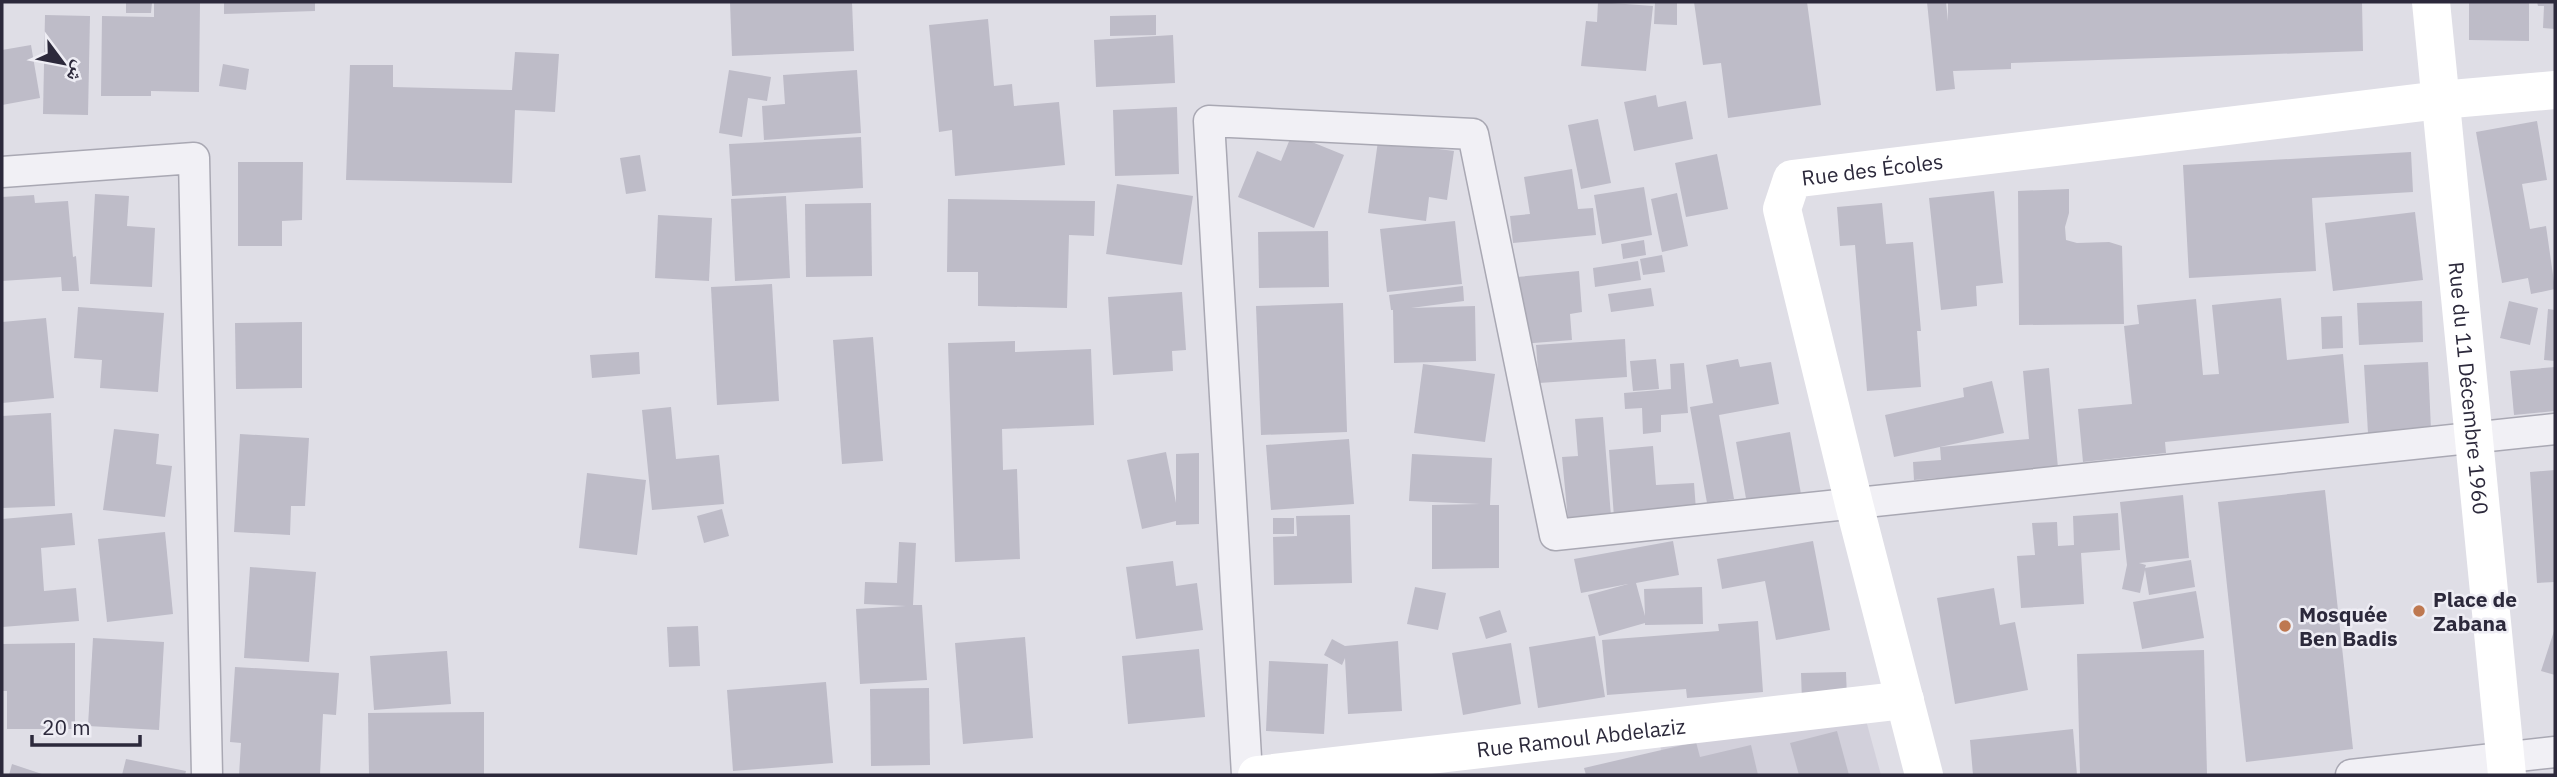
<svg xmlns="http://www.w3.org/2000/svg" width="2557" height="777" font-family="'IBM Plex Sans','Noto Naskh Arabic',sans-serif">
  <rect width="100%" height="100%" fill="#dfdee6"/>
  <!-- built -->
  <polygon fill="#d2d0db" points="1864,713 1881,775 1665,775 1659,738"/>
  <!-- building -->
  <g fill="#bebcc8">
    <polygon points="126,2 152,2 151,13 126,13"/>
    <polygon points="154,2 200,2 199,92 151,91 151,96 101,96 102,16 154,17"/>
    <polygon points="224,2 315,2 315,11 224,14"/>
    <polygon points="730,2 852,2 854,51 732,56"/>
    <polygon points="1598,2 1653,6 1646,71 1581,66 1586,21 1597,22"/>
    <polygon points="1655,2 1677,2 1677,25 1654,24"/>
    <polygon points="1694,2 1807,2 1821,105 1728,118 1721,63 1703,65"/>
    <polygon points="1927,2 1946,2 1948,21 1948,2 2362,2 2363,51 2011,63 2011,69 1953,71 1955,89 1936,91"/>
    <polygon points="2469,2 2529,2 2529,41 2469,40"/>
    <polygon points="2537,2 2555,2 2555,29 2543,28 2544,6 2538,6"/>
    <polygon points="45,15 90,16 88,115 43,114"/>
    <polygon points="1156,15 1156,35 1110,36 1110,16"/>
    <polygon points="988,19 994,86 1012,84 1014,106 1059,102 1065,165 955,176 952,130 939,132 929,25"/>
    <polygon points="1173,35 1175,83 1096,87 1094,40"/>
    <polygon points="31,45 40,98 2,105 2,50"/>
    <polygon points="515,52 559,54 555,112 515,110 512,183 346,180 350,65 393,65 393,87 512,90"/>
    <polygon points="223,64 249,69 246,90 219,86"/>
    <polygon points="729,70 771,77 767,101 748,98 742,137 719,133"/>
    <polygon points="857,70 861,133 764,140 762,106 785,104 783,75"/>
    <polygon points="1656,95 1658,107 1686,101 1693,139 1634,151 1624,102"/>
    <polygon points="1177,107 1179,174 1115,176 1113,110"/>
    <polygon points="1598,119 1611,183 1581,189 1568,125"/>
    <polygon points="2537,121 2547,180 2522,184 2530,229 2546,226 2555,289 2531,294 2528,278 2502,283 2476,132"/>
    <polygon points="1292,134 1344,155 1314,228 1238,197 1257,151 1281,161"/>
    <polygon points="861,137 863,188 732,196 729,144"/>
    <polygon points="1378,141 1454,151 1447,200 1429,197 1426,221 1368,213"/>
    <polygon points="2411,152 2413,192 2312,198 2316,271 2189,278 2183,165"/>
    <polygon points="1717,154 1728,209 1686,217 1675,163"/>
    <polygon points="640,155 646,191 626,194 620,158"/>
    <polygon points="238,162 303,162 302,220 282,221 282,246 238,246"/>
    <polygon points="1572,169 1578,209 1593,208 1596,235 1513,243 1510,216 1530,214 1524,177"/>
    <polygon points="1117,184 1193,196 1182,265 1106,254"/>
    <polygon points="1644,187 1652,235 1602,244 1594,195"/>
    <polygon points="2069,189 2069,213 2065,227 2066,240 2077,243 2109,242 2122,246 2124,324 2019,325 2018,191"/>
    <polygon points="1994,191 2003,283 1976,286 1977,306 1941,310 1929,198"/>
    <polygon points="1677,193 1688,246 1662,252 1651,199"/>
    <polygon points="95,194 129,196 127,226 155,228 152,287 90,284"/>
    <polygon points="34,195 35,203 68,201 73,257 76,256 79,291 62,291 61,277 2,281 2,197"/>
    <polygon points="786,196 790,278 735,281 731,199"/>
    <polygon points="948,199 1095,201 1094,236 1069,235 1067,308 978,306 978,272 947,272"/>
    <polygon points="871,203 872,276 806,277 805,204"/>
    <polygon points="1882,203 1886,244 1913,242 1921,331 1917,331 1921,387 1867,391 1855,245 1840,246 1837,207"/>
    <polygon points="2415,212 2423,280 2333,291 2325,223"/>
    <polygon points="658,215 712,218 709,281 655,278"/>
    <polygon points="1455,221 1462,284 1387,292 1380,229"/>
    <polygon points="1328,231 1329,287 1259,288 1258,232"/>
    <polygon points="1644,240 1646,255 1623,259 1621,244"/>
    <polygon points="1662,255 1665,272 1643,275 1640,259"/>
    <polygon points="1638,261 1641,280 1595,287 1593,268"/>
    <polygon points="1579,271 1582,312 1570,314 1572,340 1521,344 1517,277"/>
    <polygon points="772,284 779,401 717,405 711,287"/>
    <polygon points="1463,286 1464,301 1411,308 1475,306 1476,361 1394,363 1393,310 1391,310 1389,295"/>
    <polygon points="1651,288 1654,306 1611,312 1608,294"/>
    <polygon points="1182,292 1186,350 1172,351 1173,371 1113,375 1108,297"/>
    <polygon points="2281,298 2287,360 2343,354 2349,423 2165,442 2166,453 2083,462 2078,409 2132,404 2124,326 2139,324 2137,305 2196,299 2203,375 2219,374 2212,305"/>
    <polygon points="2422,301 2423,342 2359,345 2357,303"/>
    <polygon points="2509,301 2538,308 2530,345 2500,338"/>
    <polygon points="1343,303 1347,432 1261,435 1256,306"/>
    <polygon points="78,307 164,313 158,392 100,388 102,360 74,358"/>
    <polygon points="2548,309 2555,310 2555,361 2544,360"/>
    <polygon points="2342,316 2343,348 2322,349 2321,317"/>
    <polygon points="46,318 54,398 2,403 2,322"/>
    <polygon points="302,322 302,388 236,389 235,323"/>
    <polygon points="873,337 883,461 842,464 833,340"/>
    <polygon points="1625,339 1627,377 1539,383 1536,345"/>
    <polygon points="1015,341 1015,352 1091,349 1094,425 1002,429 1003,470 1017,469 1020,559 955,562 948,343"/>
    <polygon points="639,352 640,374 592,378 590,355"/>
    <polygon points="1656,359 1659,389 1633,391 1630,361"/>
    <polygon points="1738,359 1740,367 1771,362 1779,404 1719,415 1734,499 1707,503 1690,407 1713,403 1706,365"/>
    <polygon points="2428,362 2431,430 2368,433 2364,365"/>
    <polygon points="1684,363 1688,413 1661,415 1661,432 1643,434 1642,408 1625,409 1624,393 1671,389 1670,364"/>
    <polygon points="1423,364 1495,374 1485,442 1414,433"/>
    <polygon points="2555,367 2555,411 2514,415 2510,371"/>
    <polygon points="2049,368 2058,468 1914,480 1913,462 1941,460 1940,447 2029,439 2023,371"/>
    <polygon points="1992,381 2004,433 1894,457 1885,415 1964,397 1963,388"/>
    <polygon points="671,407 676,459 719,455 724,504 652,510 642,410"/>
    <polygon points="51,413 55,506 2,508 2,416"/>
    <polygon points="1603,417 1611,516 1568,520 1562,457 1578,456 1575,419"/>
    <polygon points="114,429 159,434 156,464 172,466 165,517 103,510"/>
    <polygon points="1790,432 1801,494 1747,504 1736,442"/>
    <polygon points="240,434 309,438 305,506 291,506 290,535 234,532"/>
    <polygon points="1349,439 1354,504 1271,510 1266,445"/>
    <polygon points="1653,446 1656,485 1694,483 1696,510 1614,517 1609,450"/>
    <polygon points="1166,452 1176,503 1176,454 1199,453 1199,524 1176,525 1176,521 1142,529 1127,460"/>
    <polygon points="1412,454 1492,458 1490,505 1499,505 1499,568 1432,569 1432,505 1480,504 1409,501"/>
    <polygon points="2555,470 2555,582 2537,583 2530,472"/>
    <polygon points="587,473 646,480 637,555 579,548"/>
    <polygon points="2325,490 2353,749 2246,762 2218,502"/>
    <polygon points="2183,495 2189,558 2139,563 2146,565 2145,568 2191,560 2195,587 2149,595 2145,570 2140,593 2122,589 2127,565 2120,502"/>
    <polygon points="722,509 729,536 704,543 697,516"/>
    <polygon points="72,513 75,545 41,548 44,591 76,588 79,621 2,627 2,519"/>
    <polygon points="2118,513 2120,550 2081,553 2084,604 2021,608 2017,556 2035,555 2032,523 2057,522 2058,546 2074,545 2073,516"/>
    <polygon points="1350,515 1352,583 1274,585 1273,537 1297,536 1296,516"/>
    <rect x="1273" y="518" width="21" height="16"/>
    <polygon points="165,532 173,614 107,622 98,539"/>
    <polygon points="1673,541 1679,575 1636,583 1645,616 1644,589 1702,587 1703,624 1645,625 1645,623 1599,636 1588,595 1628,584 1581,593 1574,559"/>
    <polygon points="1813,541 1830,630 1776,640 1765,581 1722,589 1717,559"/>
    <polygon points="899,542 916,543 913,605 922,605 927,680 860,684 856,609 906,606 864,604 865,582 897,583"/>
    <polygon points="1173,561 1176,586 1197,583 1203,630 1136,639 1126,567"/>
    <polygon points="250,567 316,572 309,662 244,658"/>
    <polygon points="1415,587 1446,593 1438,630 1407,624"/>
    <polygon points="1994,588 2000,625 2015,622 2028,690 1955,704 1937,598"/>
    <polygon points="2196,591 2204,638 2142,649 2133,602"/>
    <polygon points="1500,610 1507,632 1486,639 1479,617"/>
    <polygon points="1758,621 1763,692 1687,698 1686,689 1607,695 1602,640 1719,631 1718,624"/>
    <polygon points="698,626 700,666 669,667 667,627"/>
    <polygon points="2555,628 2555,675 2541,671"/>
    <polygon points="1595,636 1605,697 1538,708 1529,647"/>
    <polygon points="1025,637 1033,738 963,744 955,643"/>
    <polygon points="93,638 164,642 159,730 88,726"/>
    <polygon points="1332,639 1345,646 1398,641 1402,711 1348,714 1345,658 1342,665 1324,655"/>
    <polygon points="75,643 75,729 7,729 7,691 2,691 2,644"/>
    <polygon points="1511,643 1521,704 1463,715 1452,653"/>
    <polygon points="1199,649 1205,717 1128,724 1122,656"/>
    <polygon points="2204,650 2207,775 2080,775 2077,654"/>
    <polygon points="447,651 451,704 374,710 370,656"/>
    <polygon points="1269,661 1328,664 1324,734 1266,731"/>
    <polygon points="235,667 339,673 336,715 323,714 320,775 239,775 241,743 230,742"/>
    <polygon points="1846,672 1847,699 1802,701 1801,673"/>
    <polygon points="826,682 833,763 733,771 727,690"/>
    <polygon points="929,688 930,765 871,766 870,689"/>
    <polygon points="484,712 484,775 369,775 368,713"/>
    <polygon points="2073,729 2077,775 1973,775 1970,740"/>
    <polygon points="1837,731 1849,775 1799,775 1790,743"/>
    <polygon points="1696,742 1700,757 1751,745 1758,775 1586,775 1584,768"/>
    <polygon points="126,759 186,771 185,775 122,775"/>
    <polygon points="12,764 45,775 9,775"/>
  </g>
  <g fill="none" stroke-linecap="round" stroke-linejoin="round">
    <!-- street casing -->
    <g stroke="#a9a8b3" stroke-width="33">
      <g id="street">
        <polyline points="2,172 194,158 207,775"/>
        <polyline points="1247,775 1209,121 1473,134 1555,535 2555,429"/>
        <polyline points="2351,775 2555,752"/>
      </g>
    </g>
    <!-- street -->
    <use href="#street" stroke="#f1f0f5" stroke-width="30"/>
    <!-- secondary -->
    <g stroke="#fff" stroke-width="38">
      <path id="s1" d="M2431 2 2507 775"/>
      <path id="s2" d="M1257 775 1905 700"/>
      <path id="s3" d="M1924 775 1854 504 1782 209 1792 179 2440 100 2555 90"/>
    </g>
  </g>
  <!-- markers -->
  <g fill="#be7850" stroke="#eeedf4" stroke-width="2.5">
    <circle cx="2419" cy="611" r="7"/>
    <circle cx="2285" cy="626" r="7"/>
  </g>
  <g text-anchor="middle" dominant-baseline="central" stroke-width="5" stroke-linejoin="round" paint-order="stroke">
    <!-- street labels -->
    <g font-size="21" fill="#2c293b" stroke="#eeedf4">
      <text stroke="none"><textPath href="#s3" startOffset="696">Rue des Écoles</textPath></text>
      <text stroke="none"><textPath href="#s1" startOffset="388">Rue du 11 Décembre 1960</textPath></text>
      <text stroke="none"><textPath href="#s2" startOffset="326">Rue Ramoul Abdelaziz</textPath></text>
    </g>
    <!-- poi labels -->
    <g font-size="21" font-weight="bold" fill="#2c293b" stroke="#eeedf4" text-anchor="start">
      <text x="2433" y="599">Place de<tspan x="2433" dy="24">Zabana</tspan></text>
      <text x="2299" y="614">Mosquée<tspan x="2299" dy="24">Ben Badis</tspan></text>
    </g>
  </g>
  <!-- border -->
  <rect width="2557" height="777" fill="none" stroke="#2c293b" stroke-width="7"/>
  <!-- north arrow -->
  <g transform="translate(63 63) rotate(122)" stroke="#eeedf4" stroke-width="5" paint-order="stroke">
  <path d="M0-5L12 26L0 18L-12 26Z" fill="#2c293b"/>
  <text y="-10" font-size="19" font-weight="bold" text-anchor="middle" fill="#2c293b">ش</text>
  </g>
  <!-- scale -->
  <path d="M32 735v10h108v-10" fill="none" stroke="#2c293b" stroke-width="3.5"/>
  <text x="42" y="735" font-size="21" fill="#2c293b" stroke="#eeedf4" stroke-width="5" paint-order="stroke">20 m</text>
</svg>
